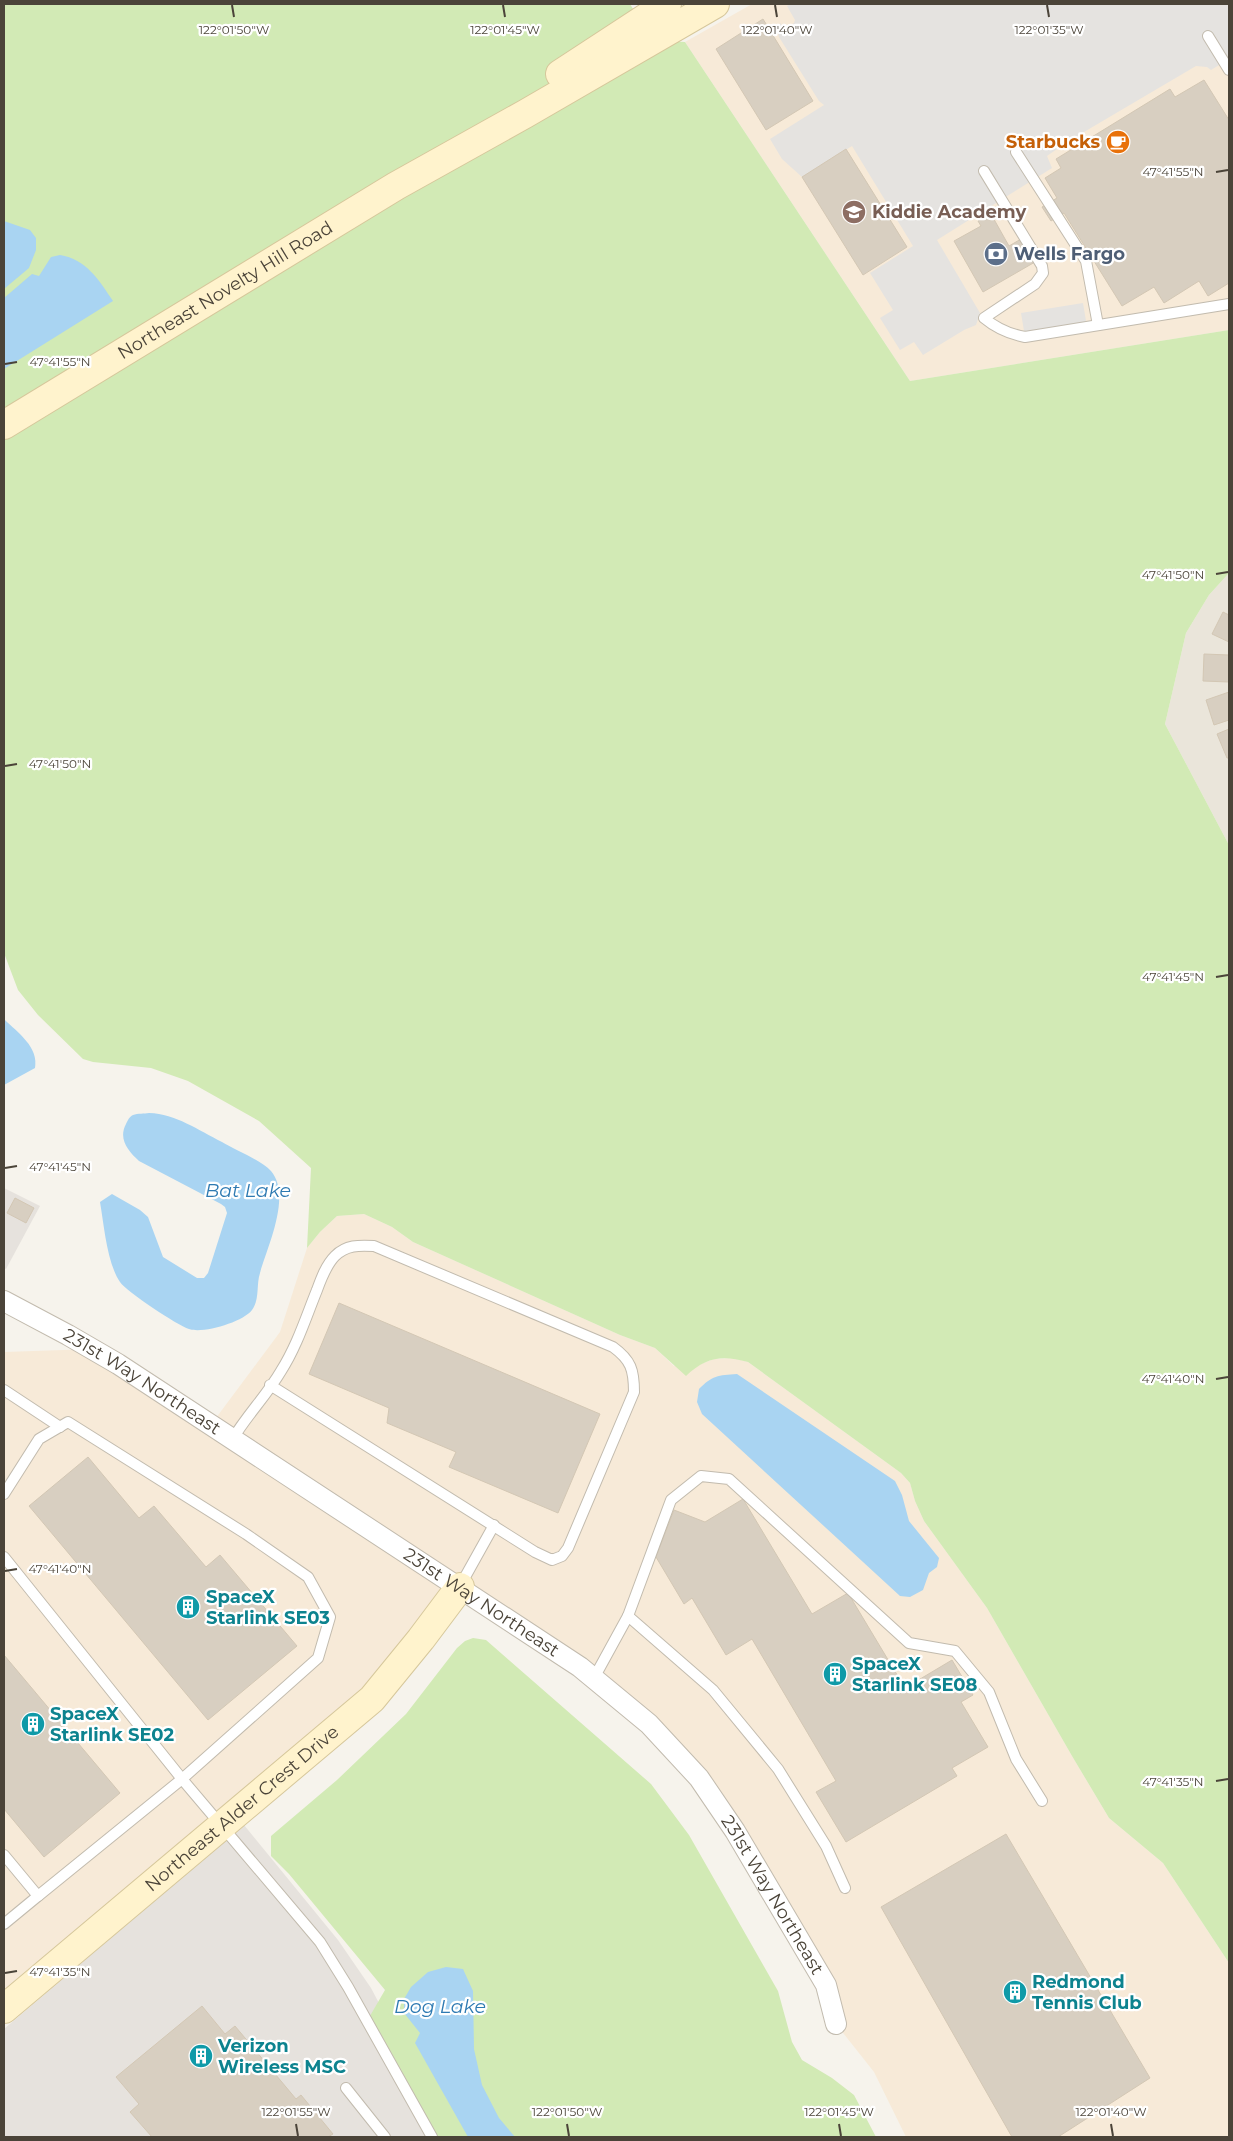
<svg xmlns="http://www.w3.org/2000/svg" width="1233" height="2141" font-family="Montserrat,sans-serif">
  <rect width="100%" height="100%" fill="#f6f3ec"/>
  <!-- residential -->
  <polygon fill="#eae5da" points="1229,573 1229,845 1165,724 1186,633 1209,595"/>
  <!-- commercial -->
  <g fill="#f7ead8">
    <polygon points="752,4 1229,4 1229,330 910,381 685,42"/>
    <polygon points="364,1214 392,1227 413,1242 620,1335 655,1348 674,1366 698,1365 714,1359 733,1358 748,1362 901,1473 910,1483 915,1501 924,1521 987,1608 1072,1756 1109,1818 1163,1863 1229,1963 1229,2137 906,2137 874,2072 836,2024 773,1892 649,1724 460,1587 421,1639 4,2009 4,1352 93,1349 210,1426 280,1332 307,1248 320,1232 337,1216"/>
  </g>
  <!-- industrial -->
  <g fill="#e6e2dd">
    <polygon points="4,1188 40,1206 6,1269 4,1268"/>
    <polygon points="244,1825 338,1940 371,1988 401,2045 458,2137 4,2137 4,2029"/>
  </g>
  <!-- green -->
  <g fill="#d2eab5">
    <path d="M4 4H630L652 40 685 42 910 381 1229 330V573L1209 595 1186 633 1165 724 1229 845V1963L1163 1863 1109 1818 1072 1756 987 1608 924 1521 915 1501 910 1483 901 1473 748 1362C722 1355 706 1357 686 1376L655 1348 620 1335 413 1242 392 1227 364 1214 337 1216 320 1232 307 1248 311 1168 259 1121 188 1081 151 1068 93 1062 83 1059 38 1015 18 990 4 953Z"/>
    <polygon points="473,1638 486,1640 651,1784 689,1835 778,1991 792,2042 802,2060 832,2078 854,2095 876,2137 432,2137 367,2021 385,1990 289,1874 271,1856 271,1836 337,1780 406,1714 457,1648 465,1641"/>
  </g>
  <!-- parking -->
  <g fill="#e5e3e0">
    <polygon points="791,4 1229,4 1229,59 1211,70 1207,67 1196,66 1067,142 1047,156 1052,168 937,240 980,313 976,325 964,330 923,355 914,342 900,350 880,318 893,310 870,273 913,246 852,146 802,177 782,159 770,139 824,105 819,101 779,37 776,27 781,23 782,31 794,23 795,20 787,6"/>
    <polygon points="1083,303 1087,327 1025,337 1021,313"/>
  </g>
  <!-- water -->
  <g fill="#a9d4f2">
    <polygon points="4,221 30,230 36,238 36,250 29,268 4,289"/>
    <path d="M60 255C86 259 99 280 113 301L4 369V298L32 274 39 276 51 257Z"/>
    <path d="M4 1019C18 1033 39 1047 35 1068L4 1085Z"/>
    <path d="M149 1113C176 1114 198 1130 222 1142 235 1150 261 1160 271 1171 292 1196 267 1247 260 1273 256 1285 260 1299 252 1310 243 1322 203 1334 189 1329 177 1325 127 1292 120 1282 107 1263 104 1225 100 1202L112 1194 140 1210 148 1217 163 1257 197 1278H204L208 1273 227 1213 225 1207 221 1204 139 1161C128 1151 118 1139 126 1124 128 1120 129 1117 133 1115 138 1113 144 1114 149 1113Z"/>
    <path d="M737 1374 895 1481 902 1495 909 1521 939 1558 937 1567 929 1573 923 1590 910 1597 900 1596 702 1414 697 1402 699 1389C712 1376 718 1375 737 1374Z"/>
    <polygon points="446,1967 463,1969 473,1991 474,2049 482,2085 499,2118 515,2137 468,2137 415,2043 420,2033 404,2013 404,1999 411,1987 428,1972"/>
  </g>
  <!-- building -->
  <g fill="#d8cfc1" stroke="#d3c7b4">
    <polygon points="763,19 813,101 766,130 716,49"/>
    <polygon points="1204,80 1229,120 1229,283 1208,296 1199,281 1164,303 1154,287 1122,306 1064,213 1051,221 1042,207 1057,198 1045,178 1061,168 1056,159 1170,89 1175,97"/>
    <polygon points="846,149 907,247 863,275 802,177"/>
    <polygon points="991,214 1009,246 1021,239 1035,262 983,292 954,241 981,226 978,221"/>
    <polygon points="1223,612 1229,615 1229,642 1212,634"/>
    <polygon points="1204,654 1229,655 1229,682 1203,681"/>
    <polygon points="1229,692 1229,720 1214,725 1206,700"/>
    <polygon points="1229,729 1229,758 1227,758 1217,734"/>
    <polygon points="15,1198 34,1208 26,1223 7,1213"/>
    <polygon points="339,1303 600,1414 558,1513 449,1467 456,1452 387,1423 389,1408 309,1374"/>
    <polygon points="88,1457 139,1518 154,1506 206,1567 220,1555 297,1646 208,1720 29,1506"/>
    <polygon points="743,1499 812,1614 848,1593 905,1688 952,1660 973,1695 961,1702 988,1747 952,1768 957,1776 846,1842 816,1792 836,1781 752,1639 726,1655 692,1598 684,1604 656,1557 674,1510 705,1522"/>
    <polygon points="4,1655 120,1793 44,1857 4,1809"/>
    <polygon points="1006,1834 1150,2078 1058,2137 1012,2137 881,1907"/>
    <polygon points="202,2006 225,2034 235,2026 296,2099 301,2095 333,2134 328,2137 152,2137 130,2112 139,2104 116,2077"/>
  </g>
  <g fill="none" stroke-linecap="round" stroke-linejoin="round">
    <!-- lane casing -->
    <g stroke="#c2bbae" stroke-width="12">
      <g id="lane">
        <polyline points="1208,36 1229,70"/>
        <polyline points="1016,152 1086,261 1098,325"/>
        <path d="M984 171 1042 266 1043 273 1035 284 984 318C996 328 1009 334 1025 337L1229 304"/>
        <polyline points="4,1390 60,1427"/>
        <path d="M232 1440C247 1415 267 1395 281 1371 297 1346 306 1317 317 1290 321 1279 326 1265 335 1256 346 1245 359 1245 374 1246L613 1347C631 1360 634 1370 634 1392L568 1548 562 1556 552 1560 535 1552 270 1385"/>
        <polyline points="4,1494 39,1439 68,1422 246,1534 308,1577 330,1617 318,1658 182,1779 38,1896 4,1855"/>
        <polyline points="4,1557 182,1779 320,1942 348,1987 432,2137"/>
        <polyline points="460,1586 494,1525"/>
        <polyline points="628,1616 671,1500 701,1476 729,1479 909,1643 955,1651 989,1692 1016,1759 1042,1801"/>
        <polyline points="594,1678 628,1616 713,1690 778,1769 826,1846 845,1888"/>
        <polyline points="4,1924 38,1896"/>
        <polyline points="346,2088 385,2137"/>
      </g>
    </g>
    <!-- street casing -->
    <g stroke="#c2bbae" stroke-width="22">
      <g id="street">
        <path id="s1" d="M4 1301 68 1335 118 1364 580 1667 649 1724 699 1778 735 1831 826 1985 836 2024"/>
      </g>
    </g>
    <!-- secondary casing -->
    <g stroke="#d6c79b" stroke-width="30">
      <g id="secondary">
        <polyline points="560,74 667,4"/>
        <path id="s2" d="M4 425 396 186 525 114 715 4"/>
        <path id="s3" d="M4 2009 372 1699 421 1639 460 1587"/>
      </g>
    </g>
    <!-- lane -->
    <use href="#lane" stroke="#fff" stroke-width="10"/>
    <!-- street -->
    <use href="#street" stroke="#fff" stroke-width="20"/>
    <!-- secondary -->
    <use href="#secondary" stroke="#fff3cd" stroke-width="28"/>
  </g>
  <!-- ticks -->
  <path fill="none" stroke="#4b4439" stroke-width="2" d="M232 5 234 17M503 5 505 17M775 5 777 17M1047 5 1049 17M1216 172 1228 170M5 364 17 362M1216 574 1228 572M5 766 17 764M1216 977 1228 975M5 1168 17 1166M1216 1379 1228 1377M5 1571 17 1569M1216 1781 1228 1779M5 1973 17 1971M296 2124 298 2136M567 2124 569 2136M839 2124 841 2136M1111 2124 1113 2136"/>
  <!-- icons -->
  <defs>
    <g id="cafe-disc" transform="scale(1.25)"><circle r="9.5" fill="#e8710a" stroke="#fff"/><path d="M-5.5-4.5H6V0H3Q3 3.5 0 3.5H-2.5Q-5.5 3.5-5.5 0ZM3-3.2v2h1.7v-2ZM-6 4.5H4V6H-6Z" fill="#fff"/></g>
    <g id="school-disc" transform="scale(1.25)"><circle r="9.5" fill="#8d6e63" stroke="#fff"/><path d="M0-5L7-2L0 1L-7-2ZM-4 1L0 2.5L4 1V4Q0 6-4 4Z" fill="#fff"/></g>
    <g id="bank-disc" transform="scale(1.25)"><circle r="9.5" fill="#5c6f8a" stroke="#fff"/><path d="M-6-4H6V4H-6ZM0-2.3a2.3 2.3 0 1 0 0 4.6a2.3 2.3 0 1 0 0-4.6Z" fill="#fff"/></g>
    <g id="building-disc" transform="scale(1.25)"><circle r="9.5" fill="#0f9aa8" stroke="#fff"/><path d="M-4-6H4V6H1V3H-1V6H-4ZM-2.5-4.3h1.7v1.8h-1.7ZM.8-4.3h1.7v1.8H.8ZM-2.5-1h1.7V.8h-1.7ZM.8-1h1.7V.8H.8Z" fill="#fff"/></g>
  </defs>
  <g fill-rule="evenodd">
    <use href="#cafe-disc" x="1118" y="142"/>
    <use href="#school-disc" x="854" y="212"/>
    <use href="#bank-disc" x="996" y="254"/>
    <use href="#building-disc" x="188" y="1607"/>
    <use href="#building-disc" x="835" y="1674"/>
    <use href="#building-disc" x="33" y="1724"/>
    <use href="#building-disc" x="1015" y="1992"/>
    <use href="#building-disc" x="201" y="2056"/>
  </g>
  <g text-anchor="middle" dominant-baseline="central" stroke-width="4.5" stroke-linejoin="round" paint-order="stroke">
    <!-- food labels -->
    <g font-size="18" font-weight="bold" fill="#c56008" stroke="#fff" text-anchor="end">
      <text x="1100" y="142">Starbucks</text>
    </g>
    <!-- education labels -->
    <g font-size="18" font-weight="bold" fill="#785e54" stroke="#fff" text-anchor="start">
      <text x="872" y="212">Kiddie Academy</text>
    </g>
    <!-- service labels -->
    <g font-size="18" font-weight="bold" fill="#4e5e75" stroke="#fff" text-anchor="start">
      <text x="1014" y="254">Wells Fargo</text>
    </g>
    <!-- street labels -->
    <g font-size="18" fill="#4b4439" stroke="#fff">
      <text stroke="none"><textPath href="#s2" startOffset="259">Northeast Novelty Hill Road</textPath></text>
      <text stroke="none"><textPath href="#s1" startOffset="160">231st Way Northeast</textPath></text>
      <text stroke="none"><textPath href="#s1" startOffset="565">231st Way Northeast</textPath></text>
      <text stroke="none"><textPath href="#s3" startOffset="311">Northeast Alder Crest Drive</textPath></text>
      <text stroke="none"><textPath href="#s1" startOffset="984">231st Way Northeast</textPath></text>
    </g>
    <!-- culture labels -->
    <g font-size="18" font-weight="bold" fill="#0d838f" stroke="#fff" text-anchor="start">
      <text x="206" y="1597">SpaceX<tspan x="206" dy="21">Starlink SE03</tspan></text>
      <text x="852" y="1664">SpaceX<tspan x="852" dy="21">Starlink SE08</tspan></text>
      <text x="50" y="1714">SpaceX<tspan x="50" dy="21">Starlink SE02</tspan></text>
      <text x="1032" y="1982">Redmond<tspan x="1032" dy="21">Tennis Club</tspan></text>
      <text x="218" y="2046">Verizon<tspan x="218" dy="21">Wireless MSC</tspan></text>
    </g>
    <!-- water labels -->
    <g font-size="19" font-style="italic" fill="#2e7ab2" stroke="#fff">
      <text x="248" y="1190">Bat Lake</text>
      <text x="440" y="2006">Dog Lake</text>
    </g>
  </g>
  <g font-size="12" text-anchor="middle" fill="#4b4439" stroke="#fff" stroke-width="4.5" stroke-linejoin="round" paint-order="stroke">
    <text x="234" y="34">122°01'50"W</text>
    <text x="505" y="34">122°01'45"W</text>
    <text x="777" y="34">122°01'40"W</text>
    <text x="1049" y="34">122°01'35"W</text>
    <text x="1173" y="176">47°41'55"N</text>
    <text x="60" y="366">47°41'55"N</text>
    <text x="1173" y="579">47°41'50"N</text>
    <text x="60" y="768">47°41'50"N</text>
    <text x="1173" y="981">47°41'45"N</text>
    <text x="60" y="1171">47°41'45"N</text>
    <text x="1173" y="1383">47°41'40"N</text>
    <text x="60" y="1573">47°41'40"N</text>
    <text x="1173" y="1786">47°41'35"N</text>
    <text x="60" y="1976">47°41'35"N</text>
    <text x="296" y="2116">122°01'55"W</text>
    <text x="567" y="2116">122°01'50"W</text>
    <text x="839" y="2116">122°01'45"W</text>
    <text x="1111" y="2116">122°01'40"W</text>
  </g>
  <!-- border -->
  <rect width="1233" height="2141" fill="none" stroke="#4b4439" stroke-width="10"/>
</svg>
